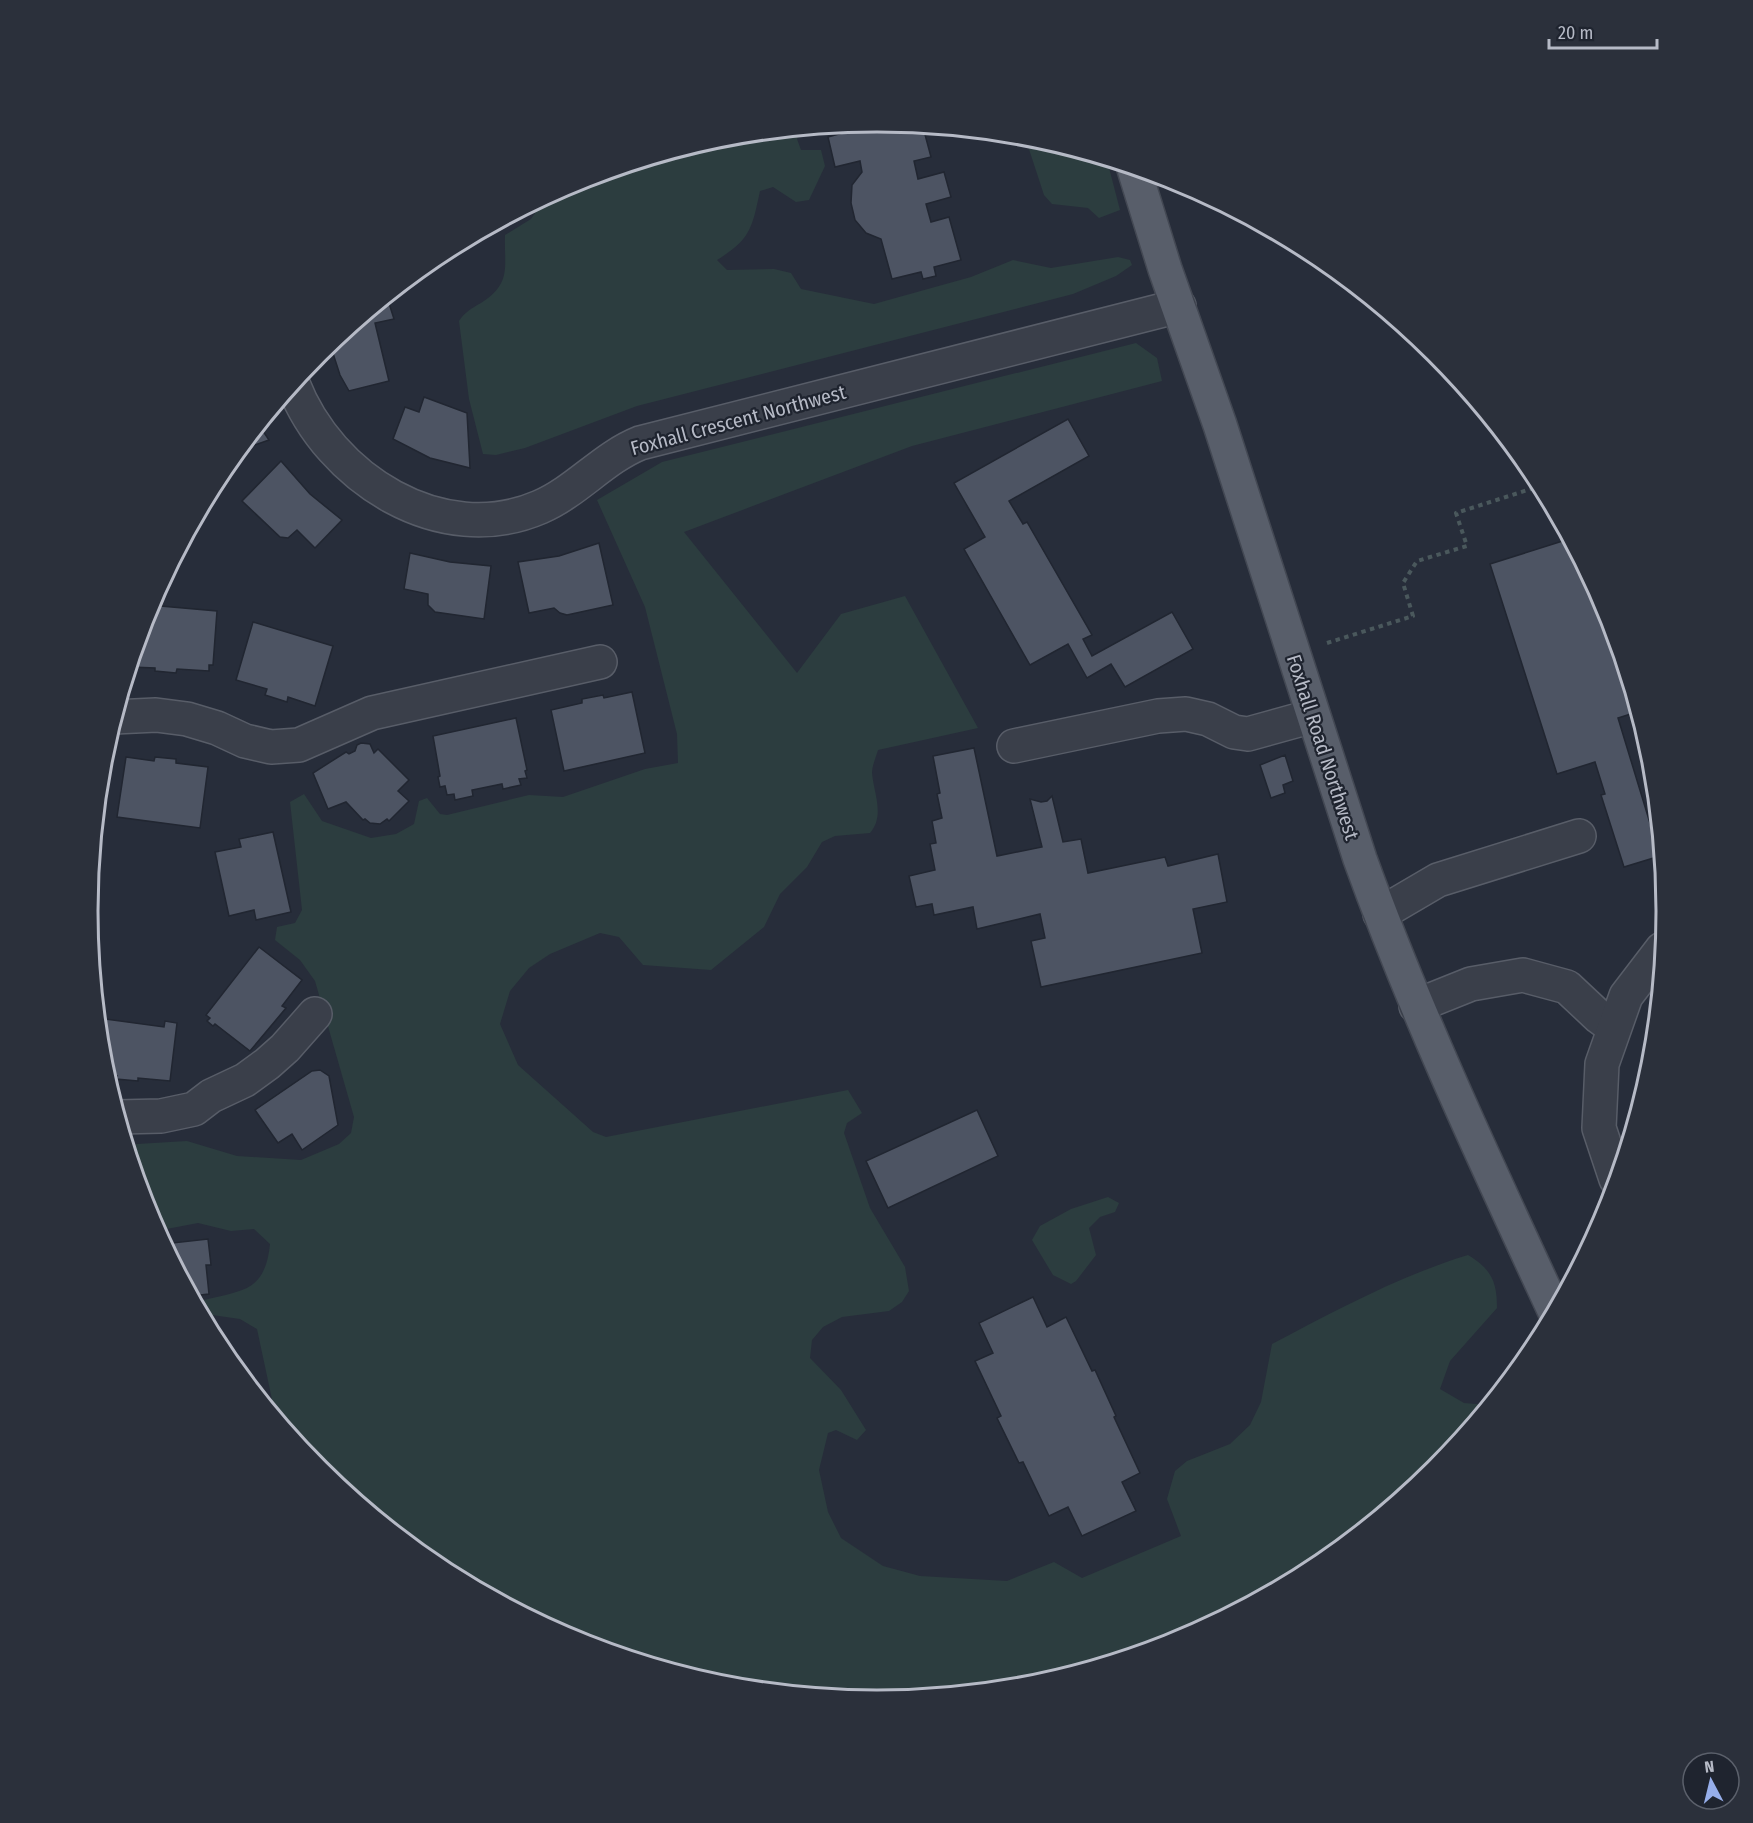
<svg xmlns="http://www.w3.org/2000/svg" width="1753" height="1823" font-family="'Fira Sans Condensed',sans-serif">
  <rect width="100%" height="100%" fill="#272d3a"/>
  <!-- green -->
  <g fill="#2c3d3f">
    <path d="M802 129 797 139 801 150H821L825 166 809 200 796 202 773 187 760 191C752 228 751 239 717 260L727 270 774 269 791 273 801 289 874 304 971 277 1013 260 1051 268 1118 257 1130 260 1132 265 1116 276 1073 294 637 406 525 448 496 455 483 454 469 399 459 321C465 312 472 308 481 303 512 283 504 268 505 235L531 219 546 197 575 182 723 137Z"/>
    <polygon points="1025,137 1107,160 1120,210 1099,218 1088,208 1052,204 1044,195"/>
    <path d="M1136 343 1157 358 1162 381 912 446 684 532 797 673 841 614 905 596 978 728 878 750C876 757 872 766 872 773 874 794 885 816 870 833L835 836 822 842 807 867 780 894 764 927 711 970 643 965 619 937 600 933 550 954 529 968 510 991 500 1024 518 1065 593 1132 606 1137 848 1090 862 1113 847 1123 844 1133 870 1208 905 1267 909 1291 902 1302 889 1311 842 1317 823 1327 812 1340 810 1358 841 1390 866 1430 857 1440 836 1430 828 1433 819 1470 828 1512 841 1538 883 1566 920 1576 1007 1581 1054 1562 1082 1578 1181 1536 1167 1499 1175 1471 1187 1461 1230 1444 1250 1425 1261 1402 1272 1344C1335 1311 1399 1276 1468 1255 1491 1269 1497 1281 1497 1308L1450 1361 1440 1389 1464 1403 1488 1405 1435 1470 1315 1568 1178 1641 1030 1686 876 1701 722 1686 574 1641 438 1568 318 1470 276 1418 257 1329 240 1319 205 1314 200 1306 204 1300C243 1290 265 1292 270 1244L254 1229 231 1231 198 1223 156 1231 147 1213 127 1149 137 1144 187 1141 237 1156 301 1160 339 1144 351 1133 354 1117 315 981 300 960 275 940 277 927 295 923 302 910 290 802 304 794 322 821 371 838 396 834 414 824 419 801 427 798 440 814 447 815 529 795 563 797 645 769 678 763 677 734 645 607 597 500 662 462Z"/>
    <polygon points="1108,1197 1119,1203 1115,1212 1100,1217 1089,1228 1096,1255 1076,1281 1071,1284 1053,1275 1032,1240 1040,1226 1071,1209"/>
  </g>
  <!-- building -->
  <g fill="#4d5463" stroke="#212631" stroke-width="1.5">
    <polygon points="882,122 923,127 931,157 914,161 918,179 944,172 951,197 926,204 931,222 949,217 961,260 934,267 936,276 923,279 921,272 892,279 881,239 866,233 855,220 851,203 852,185 862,172 860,161 835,167 828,137"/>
    <polygon points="387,297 394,319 375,323 389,381 349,391 340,375 330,344"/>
    <polygon points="424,397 467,413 470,468 430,458 393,439 405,407 419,412"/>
    <polygon points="1068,419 1089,456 1009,501 1023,524 1027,522 1092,635 1083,639 1092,656 1172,612 1193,649 1125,687 1111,664 1087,678 1068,644 1030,665 964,549 985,537 954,483"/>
    <polygon points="259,425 269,440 238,451"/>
    <polygon points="281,461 310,494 342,520 315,548 297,530 288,538 280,537 242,501"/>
    <polygon points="1569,539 1606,610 1637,712 1618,718 1660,856 1624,867 1601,795 1605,794 1595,762 1557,774 1490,564"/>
    <polygon points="599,543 613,605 567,615 560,613 554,608 529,613 518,562 559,556"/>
    <polygon points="410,553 450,562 491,566 484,619 435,612 428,605 428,594 404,589"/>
    <polygon points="149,605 217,611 213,665 209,665 209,671 177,669 176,673 155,671 155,668 130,667"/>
    <polygon points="253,622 333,646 315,706 288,697 287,702 265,695 267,689 236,680"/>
    <polygon points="632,692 645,753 564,771 551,710 582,703 582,699 603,695 604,698"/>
    <polygon points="516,718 527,770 525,771 527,778 519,779 521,785 503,789 502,784 472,790 473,796 455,800 454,794 447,795 445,786 440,787 438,777 440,776 433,736"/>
    <polygon points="361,743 370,744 374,753 378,749 409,780 398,791 409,801 389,821 387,819 380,824 370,823 365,819 363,820 346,802 328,809 313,773 346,752 349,754 355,751 357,745"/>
    <polygon points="974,748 997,856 1042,847 1030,799 1041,802 1047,801 1052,796 1063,842 1081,839 1088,873 1165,857 1168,866 1218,854 1227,902 1193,909 1202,953 1041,987 1031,941 1045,938 1040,914 977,929 973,907 934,915 932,904 916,907 909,876 935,870 930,844 936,843 932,821 942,818 937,794 940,793 933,756"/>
    <polygon points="1285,755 1293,781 1283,785 1285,793 1271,798 1260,765"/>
    <polygon points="126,757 154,761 155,757 176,759 176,763 208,767 200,828 117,817"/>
    <polygon points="273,832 291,912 256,920 254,910 229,916 215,852 241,847 239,839"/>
    <polygon points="259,947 302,980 282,1006 286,1008 250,1051 215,1024 213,1026 207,1021 210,1018 206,1015"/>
    <polygon points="98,1018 164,1027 165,1021 177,1023 170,1081 138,1078 138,1081 116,1079 117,1076 105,1075 102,1065"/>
    <polygon points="320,1070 329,1076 338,1125 302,1150 292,1134 278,1143 255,1110 312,1071"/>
    <polygon points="977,1110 998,1156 888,1208 866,1161"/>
    <polygon points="208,1239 211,1265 206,1265 209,1294 191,1296 163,1244"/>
    <polygon points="1033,1297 1047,1327 1066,1317 1092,1371 1095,1370 1116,1416 1114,1417 1140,1473 1122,1482 1136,1511 1082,1536 1068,1507 1049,1516 1023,1462 1019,1463 997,1418 1001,1416 975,1361 993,1353 979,1323"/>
  </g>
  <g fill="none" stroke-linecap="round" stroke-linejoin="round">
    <!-- minor casing -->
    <g stroke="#585d68" stroke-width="36">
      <g id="minor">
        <path d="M293 384C329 478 441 550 540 507 577 491 603 458 640 443L1179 306"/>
        <polyline points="114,717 156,715 187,719 217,728 245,741 271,747 299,745 372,713 600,662"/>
        <polyline points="1014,746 1158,716 1186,714 1208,719 1234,732 1248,734 1313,716"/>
        <polyline points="1380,914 1438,880 1579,836"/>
        <polyline points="1416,1006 1471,984 1523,975 1567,987 1599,1017 1614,1028"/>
        <polyline points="118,1117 161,1116 194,1109 211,1096 245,1080 267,1064 285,1048 315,1014"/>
        <polyline points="1616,1179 1599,1128 1602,1064 1626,996 1662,949"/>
      </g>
    </g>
    <!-- major casing -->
    <g stroke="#434853" stroke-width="36">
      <path id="major" d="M1134 169 1165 269 1220 425 1360 859C1416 1014 1485 1161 1554 1310"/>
    </g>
    <!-- path -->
    <g stroke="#4a585c" stroke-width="4" stroke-dasharray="4.5 4.5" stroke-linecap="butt">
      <polyline points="1327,643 1413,616 1403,583 1417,561 1467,546 1456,513 1540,486"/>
      <polyline points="1641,724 1638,725 1652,770"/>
    </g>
    <!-- minor -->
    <use href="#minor" stroke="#3a3f4a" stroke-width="33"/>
    <!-- major -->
    <use href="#major" stroke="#585e6a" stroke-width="33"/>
  </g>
  <g text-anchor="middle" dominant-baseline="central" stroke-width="4.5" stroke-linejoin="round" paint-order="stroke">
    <!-- street labels -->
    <g font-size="20" fill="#b6bac6" stroke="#1f242f">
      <text transform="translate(738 420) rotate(-15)">Foxhall Crescent Northwest</text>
      <text transform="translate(1323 747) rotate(72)">Foxhall Road Northwest</text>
    </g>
  </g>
  <!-- crop -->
  <path d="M0 0H1753V1823H0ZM98 911a779 779 0 1 1 1558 0a779 779 0 1 1-1558 0Z" fill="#2b303b" fill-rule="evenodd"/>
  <path fill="none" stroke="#b6bac6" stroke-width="3" d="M98 911a779 779 0 1 1 1558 0a779 779 0 1 1-1558 0Z"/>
  <!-- north arrow -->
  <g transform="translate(1711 1781) rotate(353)"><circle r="28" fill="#1f242f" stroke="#5b606b" stroke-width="1.5"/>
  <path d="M0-4.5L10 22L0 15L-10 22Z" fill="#96aeea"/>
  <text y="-9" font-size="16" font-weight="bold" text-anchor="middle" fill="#b6bac6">N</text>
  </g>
  <!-- scale -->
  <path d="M1549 39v9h108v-9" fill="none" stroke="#b6bac6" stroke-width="3"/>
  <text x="1558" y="39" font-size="18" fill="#b6bac6" stroke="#1f242f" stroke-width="4.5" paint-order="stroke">20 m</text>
</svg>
